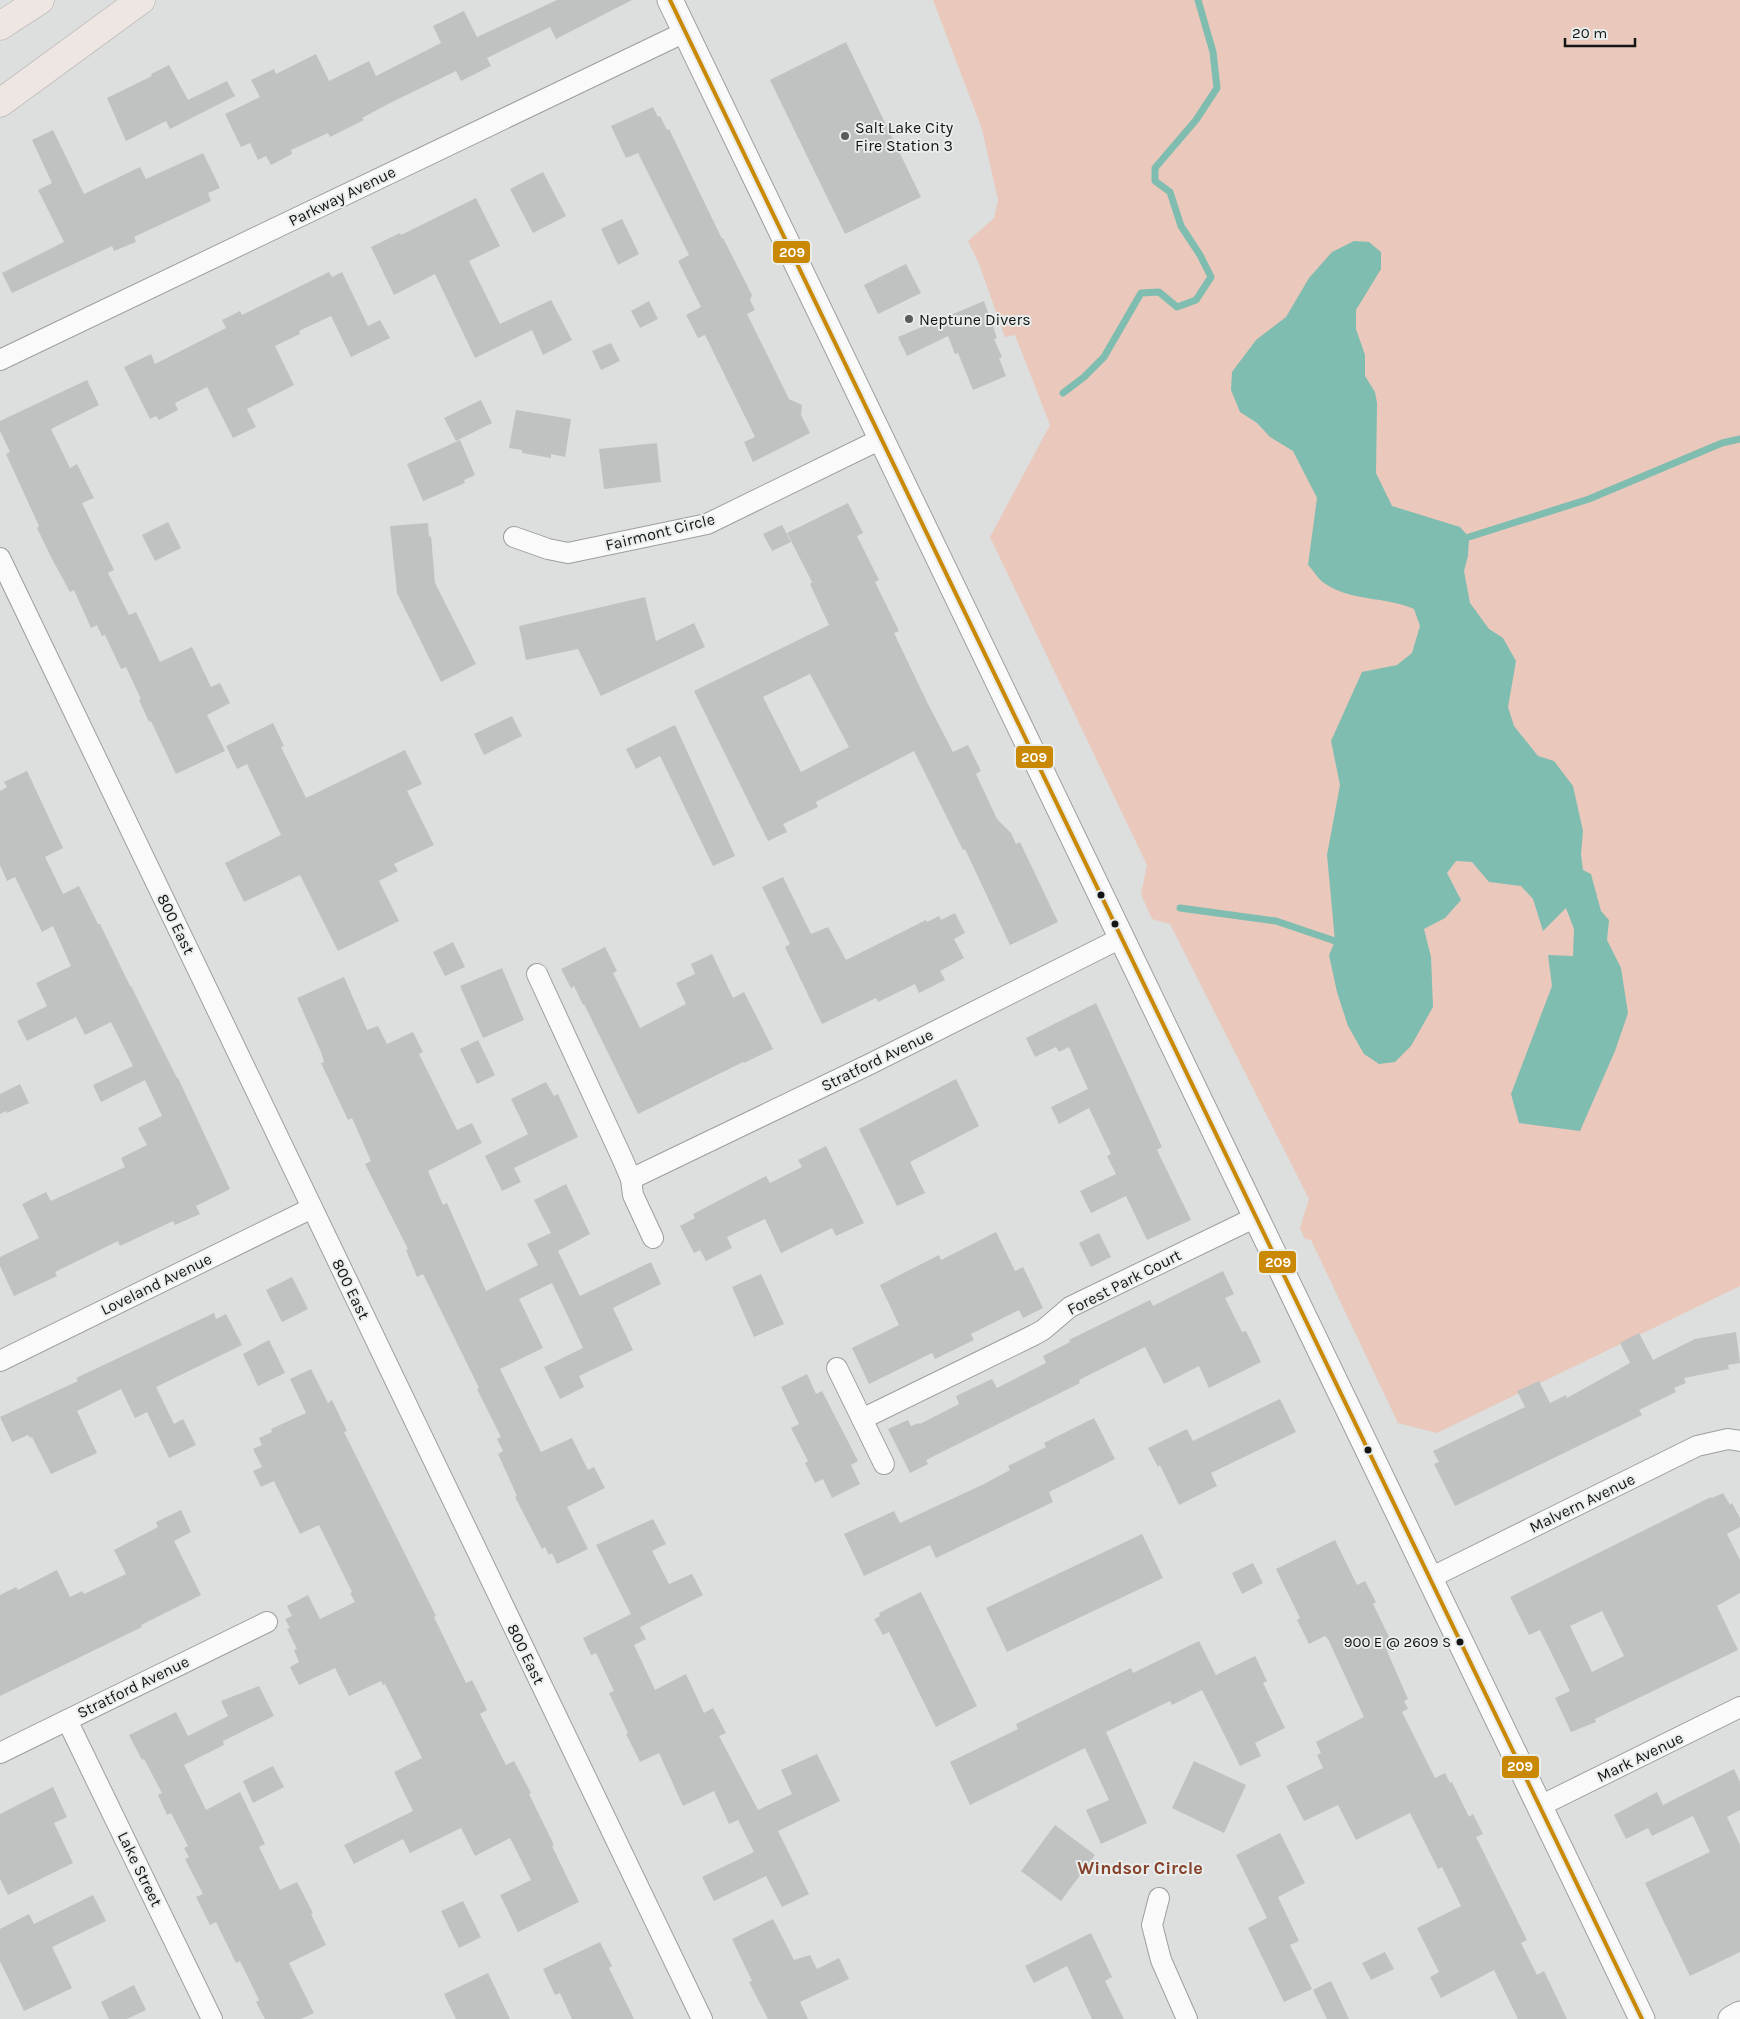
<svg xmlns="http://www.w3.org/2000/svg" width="1740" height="2019" font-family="Karla,sans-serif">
  <rect width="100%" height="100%" fill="#dcdfde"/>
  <!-- green -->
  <polygon fill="#eac8bb" points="933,0 1740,0 1740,1286 1437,1433 1398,1423 1311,1240 1305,1239 1300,1228 1309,1199 1170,924 1152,919 1141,894 1147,865 990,537 1050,425 1015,335 1005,337 979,264 968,241 994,218 998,200 982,129"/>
  <!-- water -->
  <path fill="#7fbdb1" d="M1354 241 1369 242 1381 252V269L1356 310V329L1365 355V376L1375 392 1377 403 1376 473 1392 506 1460 527 1469 537 1468 556 1464 571 1470 603 1489 629 1503 638 1516 661 1508 707 1514 726 1538 756 1554 761 1573 786 1583 831 1581 854 1583 870 1591 874 1601 911 1609 920 1607 940 1621 968 1628 1013 1615 1051 1580 1131 1519 1123 1511 1094 1552 986 1548 955 1573 956 1574 929 1566 908 1543 931 1533 899 1521 886 1489 882 1472 862 1456 861 1447 873 1461 900 1445 918 1424 929 1431 957 1433 1007 1411 1046 1395 1062 1379 1064 1364 1054 1348 1026 1337 992 1329 955 1335 941 1327 855 1340 785 1331 741 1362 672 1397 665 1412 653 1420 626 1414 609C1385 596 1351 602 1324 583 1318 579 1313 570 1308 565L1317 498 1293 451 1270 437 1257 423 1240 412 1231 390 1232 372 1256 340 1286 317 1309 278 1332 252Z"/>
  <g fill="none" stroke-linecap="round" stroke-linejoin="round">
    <!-- stream -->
    <g stroke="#7fbdb1" stroke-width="7">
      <polyline points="1063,393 1084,377 1104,357 1141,293 1159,292 1177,307 1196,300 1211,277 1200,255 1181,226 1170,192 1155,181 1155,168 1196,120 1217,88 1213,52 1198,0"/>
      <polyline points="1469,537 1589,499 1722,443 1740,439"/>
      <polyline points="1180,908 1276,921 1335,941"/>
    </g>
  </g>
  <!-- building -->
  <g fill="#bfc2c1" fill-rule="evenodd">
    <polygon points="557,0 632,0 556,39 550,27 487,58 491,66 461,81 456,71 390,103 362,118 364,120 330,137 328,133 291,150 292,154 271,165 266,156 258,160 250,143 241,147 225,114 260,97 251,80 274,69 276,74 316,54 329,81 369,61 376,76 441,43 433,26 464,11 477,37"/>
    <polygon points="846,42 921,197 845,234 770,80"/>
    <polygon points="169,65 188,100 227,81 235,96 170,129 166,121 126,141 107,98 152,76 151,74"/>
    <polygon points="653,107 658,117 660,116 667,130 669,129 722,239 723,238 752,295 750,300 755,310 747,314 789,399 802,405 801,415 810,433 753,462 744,442 755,437 705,335 698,338 686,315 701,307 678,261 689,255 638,153 626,158 611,126"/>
    <polygon points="53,130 84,194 140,167 146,179 203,153 220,188 208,193 211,201 134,237 136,242 114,251 112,246 12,293 2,273 64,242 38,190 52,183 32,140"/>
    <polygon points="543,172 566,216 533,233 510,189"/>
    <polygon points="476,198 500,246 469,261 500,324 551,300 572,340 543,355 532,330 475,358 435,274 394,295 371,247 400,233 401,235"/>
    <polygon points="622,219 639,254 618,265 601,229"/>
    <polygon points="906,264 921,293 878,314 864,285"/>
    <polygon points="329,272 332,277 342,272 368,326 380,320 390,338 351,357 331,316 299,331 300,334 275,346 294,385 247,409 256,427 233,438 207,387 175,403 178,410 159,420 156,416 150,419 124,367 151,354 155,364 226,328 222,320 240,311 242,315"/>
    <polygon points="649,301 658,319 640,328 631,311"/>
    <polygon points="984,301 997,338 994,339 1002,357 999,358 1006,376 973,390 958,353 955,354 948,336 907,356 898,337"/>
    <polygon points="611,343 620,361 601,370 592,351"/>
    <polygon points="87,380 99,405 51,429 70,468 77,464 94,498 82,503 114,570 108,573 129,615 136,612 160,662 192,647 211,687 220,683 230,703 207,715 225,751 176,774 151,721 149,722 139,700 141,699 126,667 121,669 105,635 102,636 97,625 91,628 74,590 70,592 51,557 37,528 39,526 6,454 10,452 0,431 0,421"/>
    <polygon points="481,400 492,423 456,441 444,418"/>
    <polygon points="516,410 571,419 565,457 551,454 551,458 522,453 522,450 509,448"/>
    <polygon points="460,440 475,475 464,480 465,483 423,501 407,464"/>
    <polygon points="657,443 661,482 604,489 599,449"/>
    <path d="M848 503 863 533 857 536 879 580 875 582 899 631 894 633 928 704 953 752 968 745 981 771 976 774 997 819 1011 833 1016 844 1020 842 1058 922 1010 945 965 849 963 850 914 751 816 802 818 807 783 824 787 832 768 841 694 691 829 625 810 584 812 582 787 533ZM810 674 849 747 801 772 763 697Z"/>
    <polygon points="168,522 181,548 155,561 142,535"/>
    <polygon points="428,523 429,537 431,536 435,583 476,664 441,682 397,593 390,526"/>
    <polygon points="782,525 791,542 772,551 763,534"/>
    <polygon points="645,597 656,641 694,623 705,647 601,696 578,649 526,660 519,626"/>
    <polygon points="512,716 522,736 484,755 474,734"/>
    <polygon points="273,723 284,746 281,747 306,798 405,750 422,784 407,791 434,845 394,864 398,871 379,881 399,921 338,951 300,875 244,902 225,863 281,835 247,764 237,769 226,746"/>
    <polygon points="675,725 735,856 713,866 660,756 636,769 626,749"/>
    <polygon points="27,771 63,848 45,857 63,894 79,886 98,924 100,924 130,986 131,986 177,1078 178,1078 230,1189 196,1206 200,1214 175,1225 173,1221 120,1246 118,1241 55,1272 57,1276 14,1296 0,1266 0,1257 39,1238 22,1204 46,1192 51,1201 125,1167 121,1158 147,1145 138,1128 162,1116 145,1080 101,1102 93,1085 133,1066 111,1022 85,1035 76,1017 27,1041 17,1021 47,1006 36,983 71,966 53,926 42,932 15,877 7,881 0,865 0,791 7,787 4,782"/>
    <polygon points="783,877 811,934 828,927 846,960 926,920 927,922 939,916 941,920 955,913 965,933 954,939 964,958 940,971 945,980 919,993 915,984 878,1002 876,998 822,1024 785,947 790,944 762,887"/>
    <polygon points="453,942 465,967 445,976 433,952"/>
    <polygon points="605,947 617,971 613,973 640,1028 686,1004 676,983 695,974 691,964 712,954 733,998 744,992 773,1049 744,1063 743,1062 638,1114 584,1004 583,1005 574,986 571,988 561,969"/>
    <polygon points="502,968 524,1020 483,1038 460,986"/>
    <polygon points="344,977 367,1030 378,1026 387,1044 413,1032 423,1052 419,1054 457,1130 472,1123 482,1143 428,1171 443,1205 447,1203 486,1291 538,1265 527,1244 551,1233 534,1200 566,1184 590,1234 558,1251 580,1296 651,1262 661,1284 613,1308 633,1350 579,1376 584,1387 560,1399 544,1367 583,1348 552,1283 519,1299 543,1348 500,1369 541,1452 572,1438 588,1470 594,1467 605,1488 567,1507 588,1549 557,1564 552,1553 549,1555 545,1547 542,1549 515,1497 517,1496 498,1454 503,1451 497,1439 501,1437 477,1389 479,1388 423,1274 417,1277 406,1250 408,1249 365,1164 371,1161 352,1118 348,1120 321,1063 324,1062 321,1052 297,998"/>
    <polygon points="1096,1003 1162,1147 1157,1150 1191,1220 1147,1240 1126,1196 1091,1213 1080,1191 1116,1174 1107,1156 1111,1154 1089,1108 1059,1124 1051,1107 1088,1089 1069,1047 1059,1052 1056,1047 1035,1057 1026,1038"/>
    <polygon points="478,1040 495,1075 477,1084 460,1049"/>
    <polygon points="956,1079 979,1126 910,1162 925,1193 897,1206 859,1129"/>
    <polygon points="546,1082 554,1096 558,1094 578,1137 514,1168 521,1182 502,1191 485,1156 528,1134 511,1099"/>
    <polygon points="20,1084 29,1103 7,1113 6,1111 0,1114 0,1094"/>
    <polygon points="826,1146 864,1223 836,1236 832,1228 781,1253 765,1219 727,1237 732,1248 706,1261 700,1250 694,1253 680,1226 695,1218 693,1214 766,1176 770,1183 802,1167 798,1160"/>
    <polygon points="996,1232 1015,1271 1023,1267 1043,1308 1023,1318 1019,1310 971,1334 974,1340 935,1359 932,1353 869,1384 852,1348 899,1325 880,1285 939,1255 941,1260"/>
    <polygon points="1099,1233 1111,1257 1091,1267 1079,1243"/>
    <polygon points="1223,1271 1234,1294 1225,1298 1242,1332 1246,1331 1261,1362 1209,1388 1199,1366 1164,1384 1145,1347 1079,1380 1080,1383 926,1460 928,1464 910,1473 888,1429 908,1420 911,1426 919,1423 920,1424 959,1404 956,1396 992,1379 997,1388 1046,1363 1043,1356 1070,1342 1069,1340 1150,1300 1153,1306"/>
    <polygon points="761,1274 784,1324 754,1337 732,1287"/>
    <polygon points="292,1277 308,1309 282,1322 266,1290"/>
    <polygon points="214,1313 216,1319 226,1314 242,1345 156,1387 174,1424 183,1419 196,1445 169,1458 147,1412 135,1418 121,1389 77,1411 97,1453 51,1474 32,1437 30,1438 28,1435 12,1442 0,1417 78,1381 76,1378"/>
    <polygon points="1736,1332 1740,1363 1728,1365 1729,1369 1684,1378 1686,1383 1674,1388 1676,1392 1639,1410 1642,1415 1455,1506 1434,1464 1439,1462 1433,1451 1525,1407 1517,1391 1539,1381 1550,1403 1566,1395 1567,1398 1630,1363 1620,1343 1639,1333 1653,1360 1695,1339"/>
    <polygon points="269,1340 285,1373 258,1386 243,1354"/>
    <polygon points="311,1369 328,1403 332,1400 347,1431 344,1432 436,1616 434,1617 466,1683 472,1680 487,1710 480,1714 506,1765 514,1761 531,1793 529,1794 554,1845 552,1846 579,1902 518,1932 500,1895 531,1880 510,1838 475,1856 461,1828 410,1853 403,1839 354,1864 344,1845 413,1811 394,1772 422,1758 385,1684 383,1685 381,1681 349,1696 335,1668 299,1685 290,1667 299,1662 294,1650 297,1649 287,1629 290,1628 285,1619 292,1616 287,1606 308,1595 320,1619 355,1602 350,1593 352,1592 319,1525 300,1534 274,1481 261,1487 253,1471 262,1467 253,1449 262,1445 259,1438 272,1432 271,1429 306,1413 290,1379"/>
    <polygon points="807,1374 816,1394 822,1391 858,1461 851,1465 860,1484 832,1498 823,1479 815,1483 805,1463 808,1461 791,1428 799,1424 781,1387"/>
    <polygon points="1280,1399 1296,1432 1211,1473 1217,1486 1179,1505 1160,1465 1158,1467 1148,1448 1187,1429 1193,1441"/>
    <polygon points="1094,1418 1115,1459 1049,1492 1053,1502 936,1558 930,1545 864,1576 844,1534 894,1511 900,1523 984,1484 1010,1470 1008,1466 1046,1447 1044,1443"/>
    <path d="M1723 1493 1730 1505 1732 1503 1740 1518V1527L1727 1534 1740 1560V1593L1717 1606 1738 1650 1595 1719 1596 1722 1571 1732 1555 1698 1570 1691 1540 1630 1529 1635 1510 1597 1711 1497 1712 1498ZM1602 1611 1624 1656 1592 1672 1570 1626Z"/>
    <polygon points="181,1510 191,1532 174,1541 201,1595 141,1625 142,1627 0,1696 0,1595 16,1587 18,1590 57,1570 70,1597 82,1591 84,1594 126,1574 114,1550 158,1527 156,1522"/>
    <polygon points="653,1519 666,1544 652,1551 669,1584 692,1574 703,1595 640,1627 646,1639 634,1645 655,1690 686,1674 704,1713 713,1708 726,1733 719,1736 758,1810 792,1794 781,1770 817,1754 840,1801 778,1831 809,1894 782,1907 766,1876 714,1901 702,1877 754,1852 738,1820 729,1824 714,1791 683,1806 659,1753 640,1762 626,1734 628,1733 609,1693 614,1691 596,1653 591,1655 583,1638 631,1614 596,1545"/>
    <polygon points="1142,1534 1163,1578 1007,1652 986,1608"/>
    <polygon points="1335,1540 1357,1585 1365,1581 1376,1602 1373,1604 1394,1647 1387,1651 1408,1699 1404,1701 1408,1709 1402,1712 1435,1778 1445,1773 1450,1783 1452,1782 1469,1817 1473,1814 1483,1834 1476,1837 1527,1940 1521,1943 1537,1975 1544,1971 1567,2019 1518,2019 1494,1970 1441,1998 1430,1977 1439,1972 1417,1928 1461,1906 1442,1867 1438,1869 1410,1813 1356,1840 1338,1805 1304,1821 1286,1786 1323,1768 1317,1755 1321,1753 1316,1742 1364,1717 1328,1639 1325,1636 1309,1644 1297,1620 1300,1618 1276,1569"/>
    <polygon points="1253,1563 1263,1583 1242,1594 1232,1573"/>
    <polygon points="921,1592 977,1706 936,1727 889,1632 883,1635 874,1619 880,1616 879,1613"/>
    <polygon points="1199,1641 1216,1675 1255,1656 1267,1681 1263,1683 1285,1728 1255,1743 1261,1756 1240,1766 1202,1690 1172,1705 1170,1701 1106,1732 1147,1823 1101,1844 1086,1810 1109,1800 1085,1748 970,1805 950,1762 1018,1729 1016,1724 1131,1668 1133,1673"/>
    <polygon points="259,1686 274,1716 223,1741 224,1745 184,1765 206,1810 240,1792 265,1844 259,1847 280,1890 297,1882 313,1913 311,1914 326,1945 289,1963 314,2013 301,2019 265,2019 256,2002 259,2000 240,1961 236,1963 216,1922 210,1925 196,1897 203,1894 185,1859 189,1857 184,1848 188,1846 171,1813 167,1815 158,1795 162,1793 144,1759 142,1760 129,1735 176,1712 188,1736 228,1716 221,1701"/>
    <polygon points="1194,1761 1246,1785 1224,1833 1172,1808"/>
    <polygon points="273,1766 284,1787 253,1803 243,1781"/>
    <polygon points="1734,1769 1740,1782 1740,1810 1727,1817 1740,1845 1740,1952 1690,1976 1645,1883 1710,1852 1693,1816 1652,1836 1648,1828 1626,1839 1614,1815 1657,1792 1663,1805"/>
    <polygon points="53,1787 67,1817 54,1823 73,1863 8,1895 0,1879 0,1814"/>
    <polygon points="1055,1825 1095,1855 1061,1901 1021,1871"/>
    <polygon points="1280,1833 1305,1883 1278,1897 1299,1941 1290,1945 1312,1989 1284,2002 1248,1928 1267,1918 1236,1855"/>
    <polygon points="93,1895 106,1921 52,1947 72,1988 24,2011 0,1961 0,1929 29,1914 34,1924"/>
    <polygon points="463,1901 481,1937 459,1948 441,1911"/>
    <polygon points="773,1919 794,1960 810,1955 817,1969 839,1958 849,1979 800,2002 808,2019 768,2019 749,1982 752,1981 732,1939"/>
    <polygon points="1091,1933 1112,1977 1105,1981 1124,2019 1092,2019 1067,1966 1034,1983 1025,1966"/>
    <polygon points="600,1942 612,1966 609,1968 634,2019 572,2019 560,1993 555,1995 543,1969"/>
    <polygon points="1385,1952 1394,1969 1371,1980 1362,1963"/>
    <polygon points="488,1973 510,2019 456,2019 444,1994"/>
    <polygon points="1331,1981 1349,2019 1327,2019 1313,1990"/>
    <polygon points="134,1985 146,2010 127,2019 109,2019 101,2002"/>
  </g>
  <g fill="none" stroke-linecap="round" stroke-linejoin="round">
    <!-- minor casing -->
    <g stroke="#9c9f9e" stroke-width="22">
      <g id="minor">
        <polyline points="0,360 685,32"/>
        <polyline points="514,537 548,549 568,553 707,524 881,439"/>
        <polyline points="0,558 702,2019"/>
        <polyline points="537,974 622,1158 631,1179 633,1195 653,1238"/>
        <polyline points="631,1179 870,1064 1121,938"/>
        <polyline points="0,1361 312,1208"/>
        <polyline points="837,1368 884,1464"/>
        <polyline points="862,1419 1034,1335 1043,1330 1070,1307 1256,1217"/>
        <polyline points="1430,1578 1697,1446 1728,1439 1740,1441"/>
        <polyline points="67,1720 212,2019"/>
        <polyline points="0,1753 267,1622"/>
        <polyline points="1540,1806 1740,1707"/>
        <polyline points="1159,1898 1152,1925 1161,1960 1187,2019"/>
      </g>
    </g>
    <!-- tertiary casing -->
    <g stroke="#9c9f9e" stroke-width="27">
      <g id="tertiary">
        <polyline points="670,0 1642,2019"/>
        <polyline points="1731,2019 1740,2014"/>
      </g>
    </g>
    <!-- motorway casing -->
    <g stroke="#b4aeab" stroke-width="29">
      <g id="motorway">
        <polyline points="0,26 40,0"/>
        <polyline points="0,103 141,0"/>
      </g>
    </g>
    <!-- minor -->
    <use href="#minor" stroke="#fafafa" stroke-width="20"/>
    <!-- tertiary -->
    <use href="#tertiary" stroke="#fafafa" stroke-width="25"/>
    <!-- motorway -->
    <use href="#motorway" stroke="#ede6e3" stroke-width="28"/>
    <!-- bus-1 casing -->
    <g stroke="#e9edec" stroke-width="8">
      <polyline id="bus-1" points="670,0 1642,2019"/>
    </g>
    <!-- bus-1 -->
    <use href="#bus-1" stroke="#ca8904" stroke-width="4"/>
  </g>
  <!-- markers -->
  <g fill="#5a5c5b" stroke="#e9edec" stroke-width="2">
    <circle cx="845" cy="136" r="5"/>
    <circle cx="909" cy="319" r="5"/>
  </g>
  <g fill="#141615" stroke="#e9edec" stroke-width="2">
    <circle cx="1101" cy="895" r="4.5"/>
    <circle cx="1115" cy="924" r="4.5"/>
    <circle cx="1368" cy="1450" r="4.5"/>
    <circle cx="1460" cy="1642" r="4.5"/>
  </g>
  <g text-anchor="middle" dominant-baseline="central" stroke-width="4" stroke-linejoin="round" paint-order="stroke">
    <!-- bus labels -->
    <g font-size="15" fill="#141615" stroke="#e9edec" text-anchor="end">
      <text x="1451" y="1642">900 E @ 2609 S</text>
    </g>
    <!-- poi labels -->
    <g font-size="16" fill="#141615" stroke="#e9edec" text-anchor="start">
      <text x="855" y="127">Salt Lake City<tspan x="855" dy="18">Fire Station 3</tspan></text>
      <text x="919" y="319">Neptune Divers</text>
    </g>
    <!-- street labels -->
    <g font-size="16" fill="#141615" stroke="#e9edec">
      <text transform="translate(342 196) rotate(-26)">Parkway Avenue</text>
      <text transform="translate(660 532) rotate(-14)">Fairmont Circle</text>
      <text transform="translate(176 924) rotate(64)">800 East</text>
      <text transform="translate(877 1060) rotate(-26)">Stratford Avenue</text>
      <text transform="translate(1124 1282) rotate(-27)">Forest Park Court</text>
      <text transform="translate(156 1284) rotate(-26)">Loveland Avenue</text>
      <text transform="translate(351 1289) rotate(64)">800 East</text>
      <text transform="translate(1582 1503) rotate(-26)">Malvern Avenue</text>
      <text transform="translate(526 1654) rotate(64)">800 East</text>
      <text transform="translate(133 1687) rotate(-26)">Stratford Avenue</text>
      <text transform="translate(1640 1757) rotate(-26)">Mark Avenue</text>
      <text transform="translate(140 1869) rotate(64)">Lake Street</text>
    </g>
    <!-- neighbourhood labels -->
    <g font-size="18" font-weight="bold" fill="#86422b" stroke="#e9edec">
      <text x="1140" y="1868">Windsor Circle</text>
    </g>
  </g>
  <g stroke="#e9edec" stroke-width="2">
    <rect x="772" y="240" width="39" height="24" rx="5" fill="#ca8904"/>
    <rect x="1015" y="745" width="39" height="24" rx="5" fill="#ca8904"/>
    <rect x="1258" y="1250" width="39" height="24" rx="5" fill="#ca8904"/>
    <rect x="1501" y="1755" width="39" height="24" rx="5" fill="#ca8904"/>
  </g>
  <g font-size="14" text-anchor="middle" font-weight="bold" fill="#fff">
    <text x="792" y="257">209</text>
    <text x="1034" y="762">209</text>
    <text x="1278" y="1267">209</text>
    <text x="1520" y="1771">209</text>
  </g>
  <!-- scale -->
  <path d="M1565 38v8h70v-8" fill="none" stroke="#141615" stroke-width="2.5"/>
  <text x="1572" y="38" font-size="15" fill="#141615" stroke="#e9edec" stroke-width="4" paint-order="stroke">20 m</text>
</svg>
